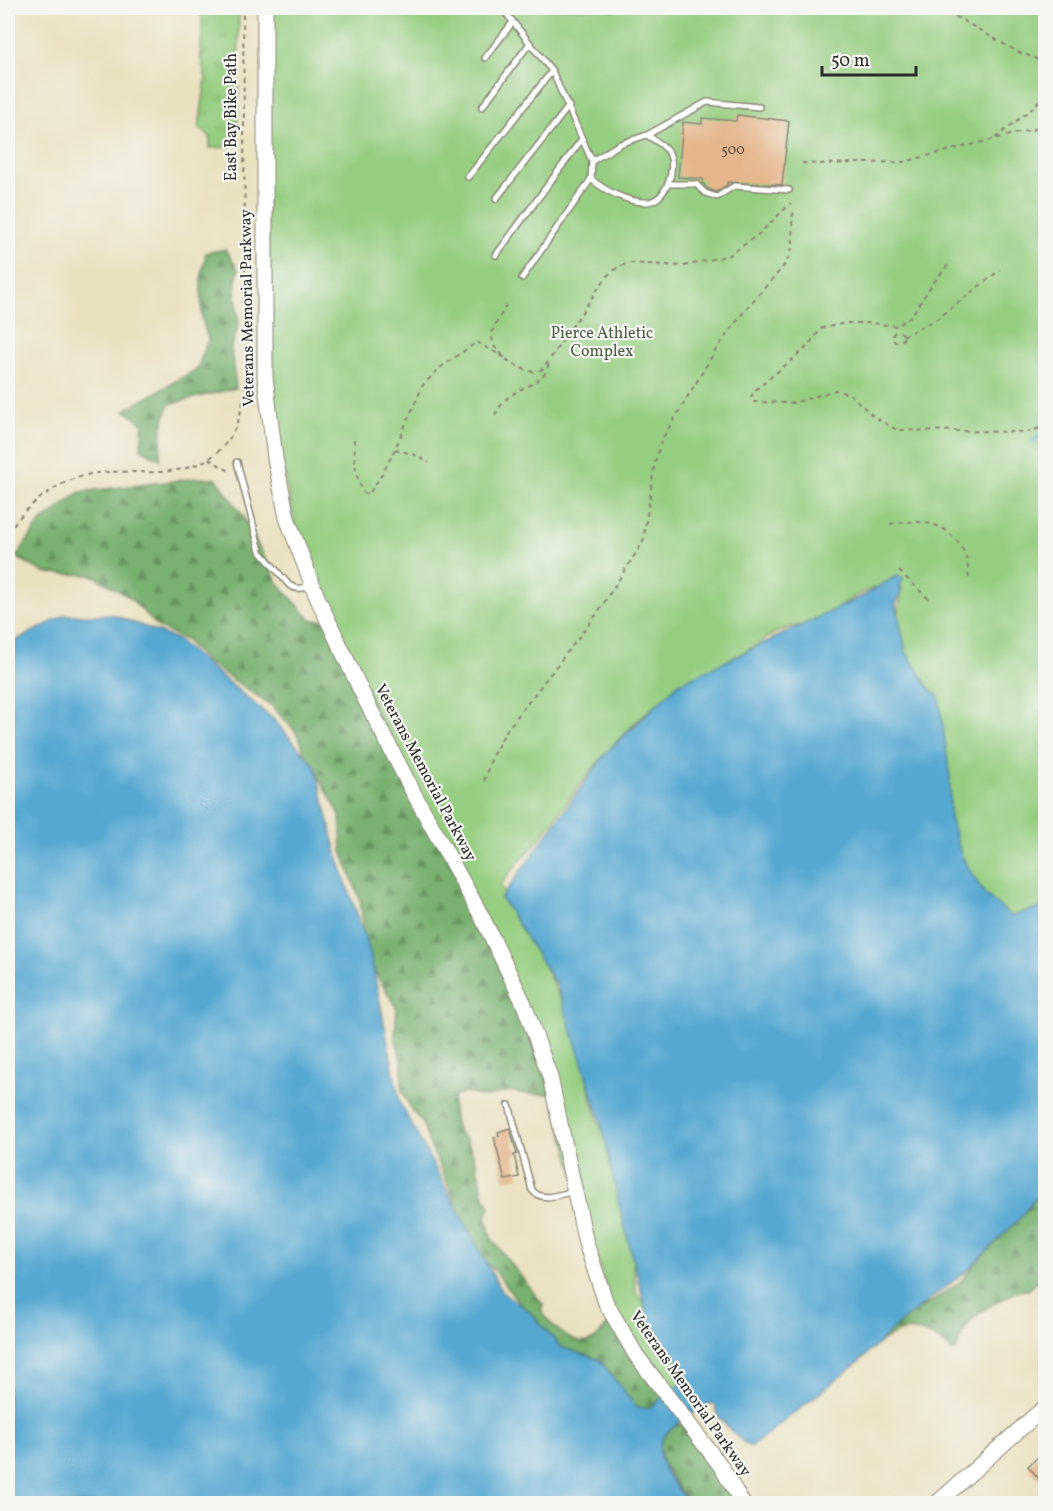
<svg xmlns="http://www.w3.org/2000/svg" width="1053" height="1511" font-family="Vollkorn,serif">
  <defs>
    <pattern id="grass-tufts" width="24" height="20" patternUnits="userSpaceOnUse" patternTransform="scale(1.5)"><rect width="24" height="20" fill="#96ce81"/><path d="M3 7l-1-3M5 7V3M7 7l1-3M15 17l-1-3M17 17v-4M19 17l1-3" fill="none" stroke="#81b170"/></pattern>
    <pattern id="forest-firs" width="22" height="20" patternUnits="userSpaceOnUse" patternTransform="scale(1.5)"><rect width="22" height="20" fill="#78b16f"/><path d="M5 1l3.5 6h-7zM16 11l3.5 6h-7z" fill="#63905b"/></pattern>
  </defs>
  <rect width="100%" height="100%" fill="#f6f6f2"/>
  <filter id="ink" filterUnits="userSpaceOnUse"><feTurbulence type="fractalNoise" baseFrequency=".0167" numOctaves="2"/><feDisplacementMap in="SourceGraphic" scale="12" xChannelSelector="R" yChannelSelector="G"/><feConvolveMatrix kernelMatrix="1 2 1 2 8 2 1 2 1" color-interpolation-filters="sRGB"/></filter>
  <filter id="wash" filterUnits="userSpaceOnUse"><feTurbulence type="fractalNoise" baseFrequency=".008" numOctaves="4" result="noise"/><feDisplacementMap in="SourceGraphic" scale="24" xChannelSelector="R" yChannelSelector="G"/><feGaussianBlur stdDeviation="1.35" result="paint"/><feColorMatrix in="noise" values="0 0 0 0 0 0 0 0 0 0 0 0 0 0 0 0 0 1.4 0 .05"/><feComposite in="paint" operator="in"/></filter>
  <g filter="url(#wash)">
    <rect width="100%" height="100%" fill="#eae1bf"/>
    <!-- grass -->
    <polygon fill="url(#grass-tufts)" stroke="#607c56" stroke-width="1.5" points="202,8 239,8 238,119 230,147 210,148 210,136 199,128 206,78 201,59"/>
    <!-- forest -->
    <g fill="url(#forest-firs)" stroke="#526e4d" stroke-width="1.5">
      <polygon points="225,249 238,270 235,288 239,324 231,348 236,388 169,404 162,426 160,459 141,449 143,424 125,410 197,369 208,340 202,319 201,279 206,253"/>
      <path d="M198 478 217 479 243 516 278 583 311 620H330L484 925 554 1094H528L508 1091 486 1097 467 1093 454 1096C451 1110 454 1128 463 1139L465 1138C471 1148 475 1158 478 1170 481 1183 481 1196 490 1206L486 1216 491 1238 544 1306 541 1309C546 1320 552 1325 562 1333 587 1352 595 1340 612 1320L667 1400 647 1418 557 1354 496 1272 478 1255 458 1221 455 1201 429 1143 422 1122 412 1111 402 1091V1063L395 1036 397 1008 369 963 362 943 363 923 360 900 342 851 340 815 321 781 304 758 302 744 295 731 272 706 207 662 185 640 158 627 129 597 93 575 45 573 16 557 40 523 80 492Z"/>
      <path d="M1045 1182V1273L1029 1290C1017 1289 1013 1294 1003 1299 976 1312 965 1322 956 1350L953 1352C940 1338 917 1325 897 1333 889 1336 880 1343 873 1348L898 1321 931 1302 960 1282Z"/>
      <path d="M682 1424 739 1503H688L663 1464 659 1448C662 1437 671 1426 682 1424Z"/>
    </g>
    <!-- green -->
    <path fill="#96ce81" stroke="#607c56" stroke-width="1.5" d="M265 8H1045V907L1017 923 965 879 902 669 898 617 902 588 900 586C861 584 852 601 822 618 807 627 790 625 775 633 767 637 760 643 752 648 716 668 678 685 647 712 605 747 574 794 541 837 529 853 510 869 500 886L513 903 572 1022 598 1121 611 1147 630 1232 636 1293 662 1326 679 1355 687 1374V1382L673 1398 617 1327 536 1037 408 778 300 550 268 397Z"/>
    <!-- water -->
    <path fill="#57a8d2" stroke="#416a7e" stroke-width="1.5" d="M898 575 903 579 900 586 901 592 896 604 906 652 927 685 939 697 950 777V818L962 857 984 893 1011 916 1042 907 1045 904V1185L1019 1219 970 1268 894 1328 859 1362 751 1447C743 1444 722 1422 717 1414 716 1411 716 1408 715 1404H707L702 1410 700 1408C689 1416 675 1424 666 1434 647 1456 675 1485 688 1503L8 1504V655L13 642 65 615H114L176 639 273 719 315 766 339 862 370 952 400 1103 502 1292 529 1311 561 1347 600 1360 637 1408H649L681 1384 680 1382 686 1378V1372L648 1318 618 1201 601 1121 557 986 501 898 607 752 678 684 861 597Z"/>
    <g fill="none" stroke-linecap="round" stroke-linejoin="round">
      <!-- stream -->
      <polyline stroke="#57a8d2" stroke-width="4" points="1033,441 1046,433"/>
    </g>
    <g id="blocks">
      <!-- building -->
      <g fill="#e5b68c">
        <polygon points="737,115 789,121 782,185 727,182 727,185 716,192 708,189 703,184 703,179 678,177 683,122 702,124 702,118 736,121"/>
        <polygon points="510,1128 517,1154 514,1155 519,1177 505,1180 494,1137 499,1136 498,1132"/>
        <polygon points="1046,1450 1046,1487 1028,1466"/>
      </g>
    </g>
  </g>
  <g filter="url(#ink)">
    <use href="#blocks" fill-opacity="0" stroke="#8a8675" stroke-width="1.5"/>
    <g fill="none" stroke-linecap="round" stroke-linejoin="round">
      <!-- service casing -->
      <g stroke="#8a8675" stroke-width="8">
        <g id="service">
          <polyline points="502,8 552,71 592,161 591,179 522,278"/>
          <polyline points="608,8 609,8"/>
          <polyline points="485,58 513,22"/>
          <polyline points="482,107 530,43"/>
          <polyline points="647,135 707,102 759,107"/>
          <polyline points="468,177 552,71"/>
          <path d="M591 179C604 190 628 203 647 202 666 201 677 169 669 153 665 145 654 140 647 135L620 144 592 161"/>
          <polyline points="669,184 696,184 705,193 717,197 734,186 789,190"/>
          <polyline points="496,199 569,106"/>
          <polyline points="496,255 582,139"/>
          <path d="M237 462 260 551 289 585C297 590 302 589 310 585"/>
          <path d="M509 1105 532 1190C542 1203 560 1194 574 1191"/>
        </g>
      </g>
      <!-- secondary casing -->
      <g stroke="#8a8675" stroke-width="17">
        <g id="secondary">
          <polyline points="265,8 265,377 275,458 287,518 317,597 364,697 413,792 482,917 524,1004 550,1077 586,1243 606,1303 636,1355 720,1465 743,1504"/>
          <polyline points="936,1504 1046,1406"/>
        </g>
      </g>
      <!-- path -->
      <g stroke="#8a8675" stroke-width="2" stroke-dasharray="4.5 4.5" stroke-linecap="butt">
        <polyline points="955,16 1018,52 1035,58 1046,67"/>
        <polyline points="995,138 1034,107 1046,91"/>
        <polyline points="802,163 819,164 903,162 1046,126"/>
        <polyline points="948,265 931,286 912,315 897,326 868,323 846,323 822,328 805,349 754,391 751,398 754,402 793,403 836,390 851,395 874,417 897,430 1028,432 1046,426"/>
        <polyline points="506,305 491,333 494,346 507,360 521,368 534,372 543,369 600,286 609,274 620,266 630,263 684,266 730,255 760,233 791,203"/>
        <circle cx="898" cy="337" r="5.5"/>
        <polyline points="903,336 937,319 1000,270"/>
        <path d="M495 415C499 408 504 400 510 396 525 385 545 383 549 363"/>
        <path d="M354 439C355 457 354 477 364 493L369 494 384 471 394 451 423 385 441 367 477 342 505 358"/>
        <polyline points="395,449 418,456 429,463"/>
        <polyline points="209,459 231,472"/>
        <path d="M890 524C922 518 952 522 966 557 968 564 968 573 969 581"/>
        <path d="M8 532C28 503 61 478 97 473 118 470 139 473 161 472 229 467 245 426 246 365L243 8"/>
        <polyline points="899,571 930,600"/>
        <polyline points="484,781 492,756 506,731 596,615 643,542 655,462 661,441 717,348 745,310 783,267 789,257 793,245 792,217 794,212"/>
      </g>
      <!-- service -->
      <use href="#service" stroke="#fff" stroke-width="5"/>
      <!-- secondary -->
      <use href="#secondary" stroke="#fff" stroke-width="15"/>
    </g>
  </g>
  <g text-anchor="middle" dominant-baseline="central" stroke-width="4.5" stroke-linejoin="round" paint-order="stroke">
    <!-- number labels -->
    <g font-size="14" fill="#5a4e43">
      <text x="733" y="150">500</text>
    </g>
    <!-- street labels -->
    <g font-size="16" fill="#2b2b2b" stroke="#f6f6f2">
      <text transform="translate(232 117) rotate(-90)">East Bay Bike Path</text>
      <text transform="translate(248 308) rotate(-91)">Veterans Memorial Parkway</text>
      <text transform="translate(425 773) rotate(62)">Veterans Memorial Parkway</text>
      <text transform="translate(690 1394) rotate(55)">Veterans Memorial Parkway</text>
    </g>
    <!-- park labels -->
    <g font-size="16" fill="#4b5c45" stroke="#f6f6f2">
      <text x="602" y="334">Pierce Athletic<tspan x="602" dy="18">Complex</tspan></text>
    </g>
  </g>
  <!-- margin -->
  <rect width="1053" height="1511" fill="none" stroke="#f6f6f2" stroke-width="30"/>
  <!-- scale -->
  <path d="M822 66v9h94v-9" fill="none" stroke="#2b2b2b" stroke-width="3"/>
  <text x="831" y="66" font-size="18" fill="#2b2b2b" stroke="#f6f6f2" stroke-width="4.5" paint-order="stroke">50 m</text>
</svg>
